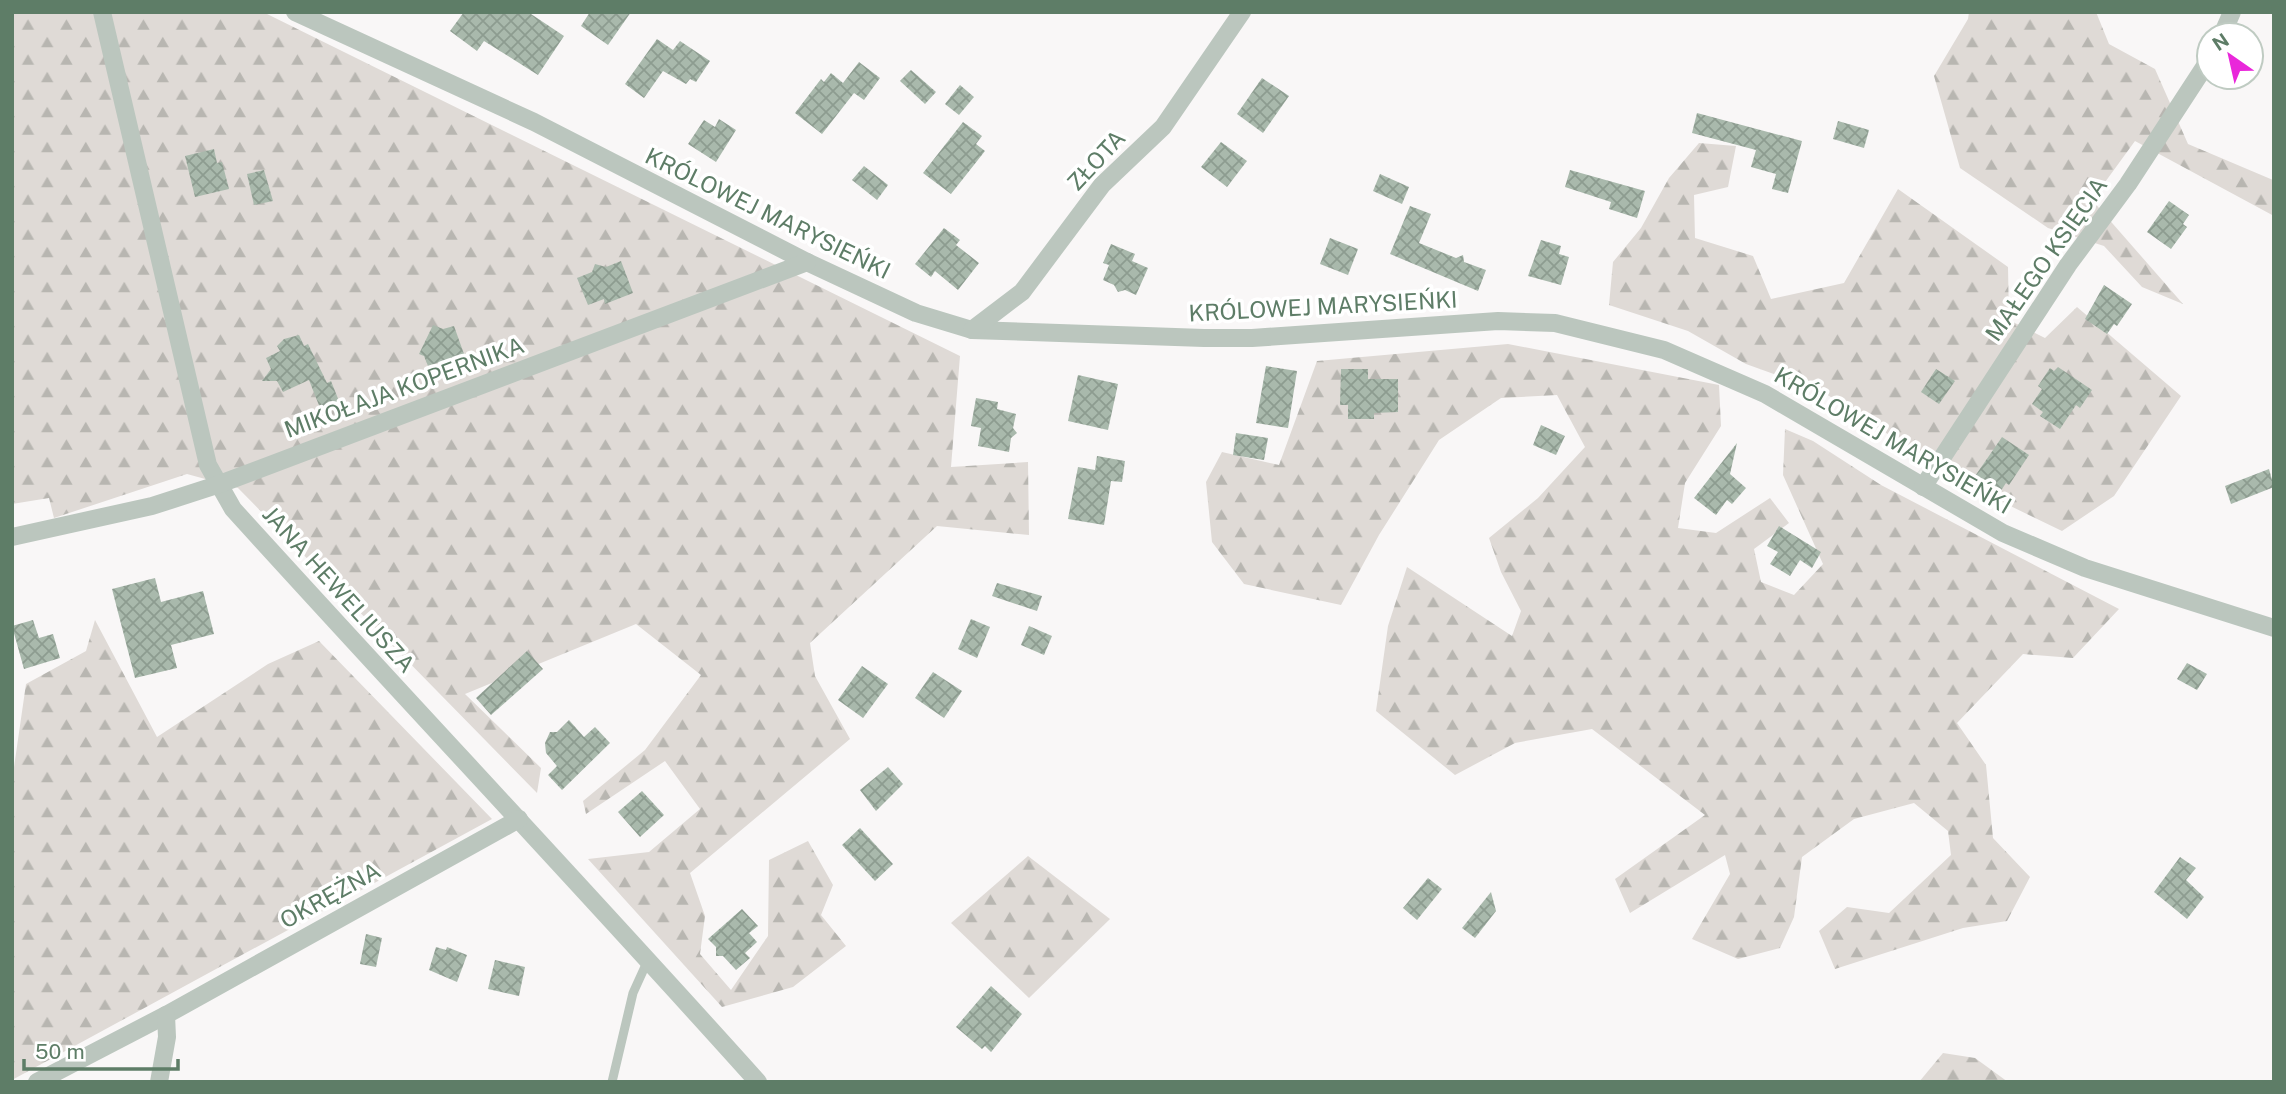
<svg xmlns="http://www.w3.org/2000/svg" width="2286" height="1094" font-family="'Public Sans',sans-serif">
  <defs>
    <pattern id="forest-firs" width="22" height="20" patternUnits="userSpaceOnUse" patternTransform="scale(1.75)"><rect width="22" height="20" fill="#dfdad6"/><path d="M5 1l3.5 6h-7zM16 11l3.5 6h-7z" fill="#b8b6b1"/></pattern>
    <pattern id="building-cross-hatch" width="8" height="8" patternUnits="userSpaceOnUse" patternTransform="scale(1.75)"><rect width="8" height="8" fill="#a9b9ac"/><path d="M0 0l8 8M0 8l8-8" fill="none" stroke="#8d9c90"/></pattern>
  </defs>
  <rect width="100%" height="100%" fill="#f9f7f7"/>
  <!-- forest -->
  <g fill="url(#forest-firs)">
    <polygon points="12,12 263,12 960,356 951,467 1028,462 1029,535 937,526 810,643 815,676 850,739 690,873 705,916 700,954 731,990 768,936 769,860 808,841 833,885 821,915 846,946 793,987 722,1007 588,859 649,852 700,809 665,761 586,814 583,801 645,750 701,675 636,624 465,694 541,768 537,793 238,488 187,474 54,518 49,498 12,504"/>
    <polygon points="1969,12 2096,12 2109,44 2155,69 2188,144 2273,180 2274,216 2135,141 2092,200 2183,304 2142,287 2104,246 2048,228 1960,168 1934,76 1968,19"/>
    <polygon points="1699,143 1736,146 1728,187 1694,195 1695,238 1753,256 1771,299 1844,283 1898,189 2008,267 2009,320 2045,338 2077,307 2181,396 2114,496 2062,531 1963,483 1823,392 1746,364 1688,331 1609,305 1613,262 1641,228 1669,178"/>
    <polygon points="1508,344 1719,385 1721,426 1685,483 1678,528 1716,533 1770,498 1789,523 1754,549 1761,582 1794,595 1823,564 1783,475 1785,429 1813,441 1881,485 2119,609 2073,658 2023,654 1957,723 1986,765 1993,838 2030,877 2007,921 1963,928 1835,969 1819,931 1847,907 1889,913 1951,855 1948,831 1914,803 1854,819 1802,857 1794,917 1780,948 1738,959 1692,939 1730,874 1725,855 1630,913 1615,879 1705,815 1592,729 1515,743 1455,775 1376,711 1388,626 1407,567 1512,636 1521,611 1501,572 1489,538 1538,498 1585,447 1557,395 1501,398 1439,440 1379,535 1341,605 1244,584 1212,542 1206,482 1222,452 1279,465 1317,361"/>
    <polygon points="95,620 157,737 268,664 319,641 492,819 12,1080 12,781 26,684 86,651"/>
    <polygon points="1028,856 1110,919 1029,998 951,923"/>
    <polygon points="1943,1053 1975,1058 2008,1082 1919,1082"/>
  </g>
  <!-- building -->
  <g fill="url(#building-cross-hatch)">
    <polygon points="464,12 528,12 564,36 538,75 484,41 477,51 450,31"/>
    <polygon points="590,12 631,12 608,45 581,26"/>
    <polygon points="657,39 673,50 680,41 710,61 696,82 690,79 686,84 663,71 644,98 625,84"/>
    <polygon points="859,62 880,78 864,100 854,93 822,134 795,113 821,79 824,82 831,73 843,83"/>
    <polygon points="911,70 936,92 925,104 900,81"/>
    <polygon points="1262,78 1289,96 1263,133 1237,114"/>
    <polygon points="960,85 974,97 959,115 945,104"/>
    <polygon points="1697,113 1802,141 1788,193 1772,189 1776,174 1751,167 1756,150 1692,133"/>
    <polygon points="719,119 736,130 716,162 688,144 704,120 715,127"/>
    <polygon points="1838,121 1869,130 1864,148 1833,139"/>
    <polygon points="963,122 982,136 976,144 985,151 951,194 923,173"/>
    <polygon points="1221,142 1247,161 1227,187 1201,167"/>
    <polygon points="214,149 217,163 222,162 229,189 195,197 185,156"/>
    <polygon points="864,166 888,185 877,200 852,180"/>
    <polygon points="264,170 273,201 254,205 247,174"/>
    <polygon points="1570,170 1645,191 1637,218 1609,209 1611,202 1565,187"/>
    <polygon points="1380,174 1409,187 1402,204 1373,191"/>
    <polygon points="2169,201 2189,215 2183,224 2187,227 2171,249 2147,232"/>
    <polygon points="1410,206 1431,214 1419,243 1456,258 1463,255 1464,262 1486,270 1478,291 1390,254"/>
    <polygon points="944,228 960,240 956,245 979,263 958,290 935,271 931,277 915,264"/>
    <polygon points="1330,238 1358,249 1348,275 1320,264"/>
    <polygon points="1541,240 1561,246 1559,254 1569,257 1561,285 1528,276"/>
    <polygon points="1111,244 1135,254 1132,261 1148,268 1136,295 1125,290 1118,292 1114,285 1103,280 1109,265 1103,263"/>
    <polygon points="621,261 633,293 605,304 604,299 588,305 577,278 592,272 595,264 606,267"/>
    <polygon points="2104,285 2132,304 2117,326 2114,324 2107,334 2085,319"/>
    <polygon points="433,325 443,329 454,326 464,354 428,366 424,356 419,354"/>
    <polygon points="299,335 304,346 308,344 327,383 331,381 339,401 320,408 309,380 283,392 277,381 262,381 271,369 266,358 280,351 277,346 284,339"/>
    <polygon points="1266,366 1297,371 1288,428 1256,423"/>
    <polygon points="2058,367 2092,390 2080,408 2076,405 2060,429 2040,416 2043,412 2032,404 2042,389 2038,386 2050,368 2054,371"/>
    <polygon points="1341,369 1368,369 1368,379 1398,379 1398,412 1374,413 1374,419 1348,419 1348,405 1340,405"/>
    <polygon points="1936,369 1955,381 1939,404 1921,392"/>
    <polygon points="1078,375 1118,384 1108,430 1068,421"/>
    <polygon points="976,398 998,402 997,409 1016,414 1013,428 1017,433 1011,438 1009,452 978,446 981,428 971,426"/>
    <polygon points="1541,425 1565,436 1556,455 1533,445"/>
    <polygon points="1236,433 1268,438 1264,460 1233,455"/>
    <polygon points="2002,437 2029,455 2009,485 2006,483 1998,495 1973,479"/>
    <polygon points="1737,443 1730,474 1746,488 1732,504 1727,500 1716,515 1694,498"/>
    <polygon points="1097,456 1125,461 1122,482 1111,481 1104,525 1068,519 1078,467 1095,470"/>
    <polygon points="2269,469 2274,487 2231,504 2225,486"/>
    <polygon points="1779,526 1821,552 1812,568 1800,560 1790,576 1770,564 1778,552 1767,546"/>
    <polygon points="155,578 161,602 203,591 214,634 171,645 177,668 135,678 112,589"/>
    <polygon points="997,583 1042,596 1037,611 992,596"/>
    <polygon points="971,619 990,627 977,658 958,649"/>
    <polygon points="33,620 39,638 53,634 60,658 24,669 12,626"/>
    <polygon points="1029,626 1052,636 1044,655 1021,645"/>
    <polygon points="527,651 543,669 491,715 476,698"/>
    <polygon points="2187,663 2207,674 2197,690 2177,679"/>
    <polygon points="862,666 888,684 863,718 838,700"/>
    <polygon points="933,672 962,691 944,718 915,698"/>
    <polygon points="569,720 584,737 595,727 610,743 562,790 548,775 557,766 546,753 545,743 550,732 557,732"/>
    <polygon points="888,767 903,784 876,811 860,790"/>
    <polygon points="642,791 664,815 640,837 618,812"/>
    <polygon points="860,828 893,864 875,881 842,845"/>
    <polygon points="2180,857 2196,868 2186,880 2204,897 2187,919 2154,892"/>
    <polygon points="1428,878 1442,889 1417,920 1403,908"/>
    <polygon points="1491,892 1496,911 1475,938 1462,928"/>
    <polygon points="742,909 758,926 749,933 757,942 745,953 750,958 736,970 723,956 716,956 716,947 708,939"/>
    <polygon points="366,934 382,938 376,967 360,964"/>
    <polygon points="436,947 446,950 447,947 467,955 457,982 429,970"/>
    <polygon points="495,960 525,967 519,996 488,989"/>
    <polygon points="991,986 1022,1014 991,1052 985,1046 982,1049 956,1027"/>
  </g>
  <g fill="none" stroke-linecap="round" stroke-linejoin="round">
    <!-- lane -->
    <polyline stroke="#bbc6be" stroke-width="9" points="612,1082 633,993 648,960"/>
    <!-- street -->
    <g stroke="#bbc6be" stroke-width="18">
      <path d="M102 12 208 465 233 509C407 701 585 889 758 1082"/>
      <polyline points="295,12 534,122 807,262 916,313 972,330 1204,338 1252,338 1498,321 1555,323 1664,350 1765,394 2003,533 2085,568 2274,628"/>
      <polyline points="2222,35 2232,12"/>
      <polyline points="972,330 1022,292 1102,185 1163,127 1242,12"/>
      <polyline points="1923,487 2068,265 2128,184 2209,60"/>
      <polyline points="12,537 152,506 217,485 807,262"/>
      <polyline points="37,1082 166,1015 519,819"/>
      <polyline points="159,1082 167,1037 166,1015"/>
    </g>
  </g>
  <g text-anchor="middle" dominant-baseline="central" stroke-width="7" stroke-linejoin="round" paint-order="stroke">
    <!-- street labels -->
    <g font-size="23" fill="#5e7d67" stroke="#fff">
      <text transform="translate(1096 160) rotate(-47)">ZŁOTA</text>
      <text transform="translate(768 213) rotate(26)">KRÓLOWEJ MARYSIEŃKI</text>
      <text transform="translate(2046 259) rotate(-55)">MAŁEGO KSIĘCIA</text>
      <text transform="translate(1323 306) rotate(-3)">KRÓLOWEJ MARYSIEŃKI</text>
      <text transform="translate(404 387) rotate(-20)">MIKOŁAJA KOPERNIKA</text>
      <text transform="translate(1893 440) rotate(30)">KRÓLOWEJ MARYSIEŃKI</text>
      <text transform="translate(339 589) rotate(48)">JANA HEWELIUSZA</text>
      <text transform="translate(330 895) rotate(-29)">OKRĘŻNA</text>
    </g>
  </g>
  <!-- border -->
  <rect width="2286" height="1094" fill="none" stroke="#5e7d67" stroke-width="28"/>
  <!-- north arrow -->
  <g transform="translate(2230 56) rotate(326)"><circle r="33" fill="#ffffff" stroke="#bfcbc2" stroke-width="2"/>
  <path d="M0-5L12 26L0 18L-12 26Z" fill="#e927da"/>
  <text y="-10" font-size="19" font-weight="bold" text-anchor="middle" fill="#5e7d67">N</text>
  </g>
  <!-- scale -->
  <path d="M24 1059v10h154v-10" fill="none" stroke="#5e7d67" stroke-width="3.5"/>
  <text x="35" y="1059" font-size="21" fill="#5e7d67" stroke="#ffffff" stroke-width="5" paint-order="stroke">50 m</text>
</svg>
